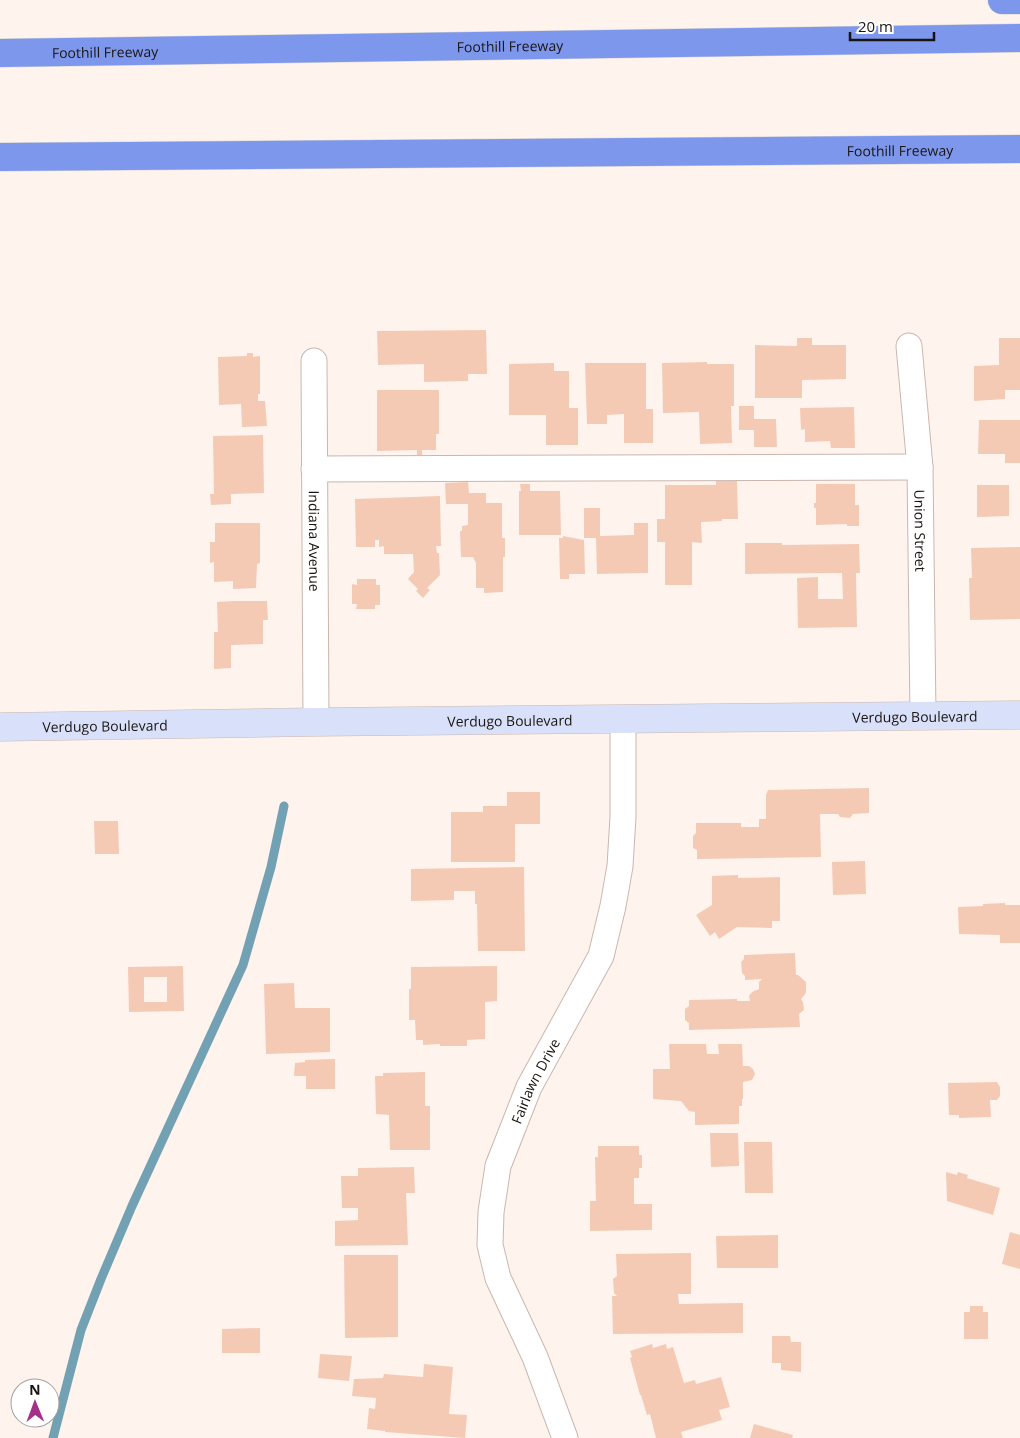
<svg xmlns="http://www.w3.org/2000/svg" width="1020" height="1438" font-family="'Open Sans',sans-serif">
  <rect width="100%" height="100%" fill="#fef3ed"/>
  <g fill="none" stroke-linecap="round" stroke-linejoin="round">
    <!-- stream -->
    <polyline stroke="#72a1b3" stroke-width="9" points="53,1438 81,1330 101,1279 132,1206 243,965 271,867 284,806"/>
  </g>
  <!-- building -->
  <g fill="#f5cab5" fill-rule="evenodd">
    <polygon points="486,330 487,374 468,374 468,381 424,382 424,364 378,365 377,331"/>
    <polygon points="797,338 812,338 812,345 846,345 846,379 802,380 802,398 755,398 755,345 797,346"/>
    <polygon points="999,338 1020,338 1020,390 1005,390 1005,399 974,401 974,366 999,365"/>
    <polygon points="247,353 253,353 253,357 260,356 260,394 258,394 258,401 265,401 267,426 242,427 241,404 219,405 218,357 247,356"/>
    <polygon points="707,362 707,364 734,364 734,406 731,406 732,443 700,444 699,412 663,413 662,363"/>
    <polygon points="554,363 554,371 569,371 569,408 578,408 578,445 546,445 546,415 509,415 509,364"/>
    <polygon points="585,363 646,363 646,409 653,409 653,443 624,443 624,414 607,415 607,424 587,424"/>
    <polygon points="377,390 439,390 439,434 436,434 436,450 422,450 422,455 417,455 417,450 377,451"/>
    <polygon points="739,406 754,406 754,419 776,419 777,447 754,447 754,430 739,430"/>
    <polygon points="854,407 855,448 831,448 830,441 805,442 805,429 801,430 800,408"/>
    <polygon points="979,420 1020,420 1020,463 1005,463 1005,454 978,454"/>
    <polygon points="263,435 264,493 231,494 231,504 211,505 210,494 214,494 213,436"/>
    <polygon points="716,480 737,480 738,519 722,519 722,521 701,522 702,543 692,542 692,585 665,585 665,542 657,542 657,519 665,519 665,485 716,485"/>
    <polygon points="468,482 469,493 486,493 486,503 502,503 502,538 505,538 505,557 503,557 503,592 484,593 484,588 476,588 476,563 473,557 461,557 460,531 462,531 462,526 468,525 468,504 446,504 445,483"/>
    <polygon points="520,484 530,484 530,491 560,491 561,535 519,535 519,491 521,491"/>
    <polygon points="816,484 855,484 855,505 859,505 859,526 847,526 847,524 816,525 816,508 814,508 814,503 816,503"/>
    <polygon points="977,485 1009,485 1009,516 977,517"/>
    <polygon points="440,496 441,546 436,546 437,553 439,553 440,575 427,588 430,590 423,598 416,591 418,589 408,579 414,572 413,554 384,554 384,546 379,547 379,540 375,540 375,547 356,547 355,499"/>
    <polygon points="584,508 600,508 600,536 634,535 634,523 648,523 648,573 597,574 596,538 584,538"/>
    <polygon points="215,523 260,523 260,563 257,564 256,588 233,589 233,581 214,582 214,562 210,563 210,542 215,542"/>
    <polygon points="563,536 584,540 585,574 569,574 569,579 560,579 559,538 563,538"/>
    <polygon points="745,543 782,543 782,545 859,544 860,573 856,573 857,627 798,628 797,578 818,577 818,599 843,599 842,573 745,574"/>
    <polygon points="1020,547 1020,619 970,620 969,578 972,578 971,548"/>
    <polygon points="357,579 376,579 376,585 380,585 380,605 375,605 375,609 356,609 357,604 352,604 352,584 357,585"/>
    <polygon points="233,601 267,601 268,620 263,620 263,644 231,645 231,668 214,669 214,632 218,632 217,602"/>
    <polygon points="869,788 869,813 853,814 850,818 840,817 838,814 820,814 821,857 697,859 697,850 693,848 693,836 696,833 696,823 741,823 741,827 759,827 759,819 766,819 766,795 768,790"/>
    <polygon points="507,792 540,792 540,824 515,824 515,862 451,862 451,812 483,812 483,806 507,806"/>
    <polygon points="94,821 118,821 119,854 95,854"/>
    <polygon points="865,861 866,894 833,895 832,862"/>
    <polygon points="524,867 525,951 478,951 477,904 475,904 475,891 454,891 454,900 411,901 411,869"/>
    <polygon points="738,875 738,878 780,877 780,921 772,921 772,928 737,927 719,939 715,932 710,936 696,915 712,905 712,876"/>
    <polygon points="1005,903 1005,905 1020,905 1020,943 1000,943 1000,935 959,934 958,907 983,906 983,904"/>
    <polygon points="795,953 796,975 798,975 806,982 806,993 801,999 803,1002 804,1010 799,1014 800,1027 689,1030 689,1023 685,1020 685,1009 689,1006 689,1000 737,999 737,1001 750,1001 749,996 752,992 759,989 759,982 762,979 745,980 745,976 742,973 741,962 744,959 744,955"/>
    <path d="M183 966 184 1011 129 1012 128 967ZM144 977H167V1002H144Z"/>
    <polygon points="497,966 497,1001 485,1002 485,1039 467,1040 467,1046 440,1046 440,1044 423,1045 423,1040 416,1040 415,1020 409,1020 409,989 411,989 411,967"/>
    <polygon points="294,983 295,1008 330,1008 330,1052 266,1054 264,984"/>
    <polygon points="669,1044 706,1044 707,1054 719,1054 718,1044 742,1044 743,1066 749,1066 753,1069 755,1074 752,1080 743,1082 743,1099 742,1099 742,1106 739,1106 739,1124 695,1125 695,1112 689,1111 681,1101 653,1099 653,1069 670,1069"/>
    <polygon points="335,1059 335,1089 306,1089 306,1076 294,1076 295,1063 305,1062 305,1060"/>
    <polygon points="425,1072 425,1106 430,1106 430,1150 390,1150 389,1115 376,1114 375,1076 383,1076 383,1073"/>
    <polygon points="997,1082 1000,1087 1000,1096 997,1100 990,1100 991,1117 959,1118 959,1115 949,1115 948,1083"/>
    <polygon points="710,1133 738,1133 739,1166 711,1167"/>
    <polygon points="744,1142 772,1142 773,1193 745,1193"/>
    <polygon points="598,1146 639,1146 639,1155 642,1155 642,1168 639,1168 639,1178 634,1178 634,1204 652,1204 652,1230 590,1231 590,1201 596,1201 595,1157 598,1157"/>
    <polygon points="414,1167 415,1193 406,1193 408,1245 335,1246 335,1221 358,1220 358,1208 342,1208 341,1176 358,1176 358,1168"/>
    <polygon points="946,1172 957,1175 958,1172 968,1175 967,1178 1000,1188 993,1215 947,1201"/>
    <polygon points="1010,1232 1020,1235 1020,1269 1002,1264"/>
    <polygon points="778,1235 778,1268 717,1268 716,1236"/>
    <polygon points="691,1253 691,1294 678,1294 679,1304 743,1303 743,1333 613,1334 612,1296 617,1296 614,1293 613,1279 617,1276 616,1254"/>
    <polygon points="344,1255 398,1255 398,1337 345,1338"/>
    <polygon points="970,1306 983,1306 983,1312 988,1312 988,1339 964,1339 964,1312 970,1312"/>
    <polygon points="260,1328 260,1353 222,1353 222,1329"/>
    <polygon points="772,1336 790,1336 791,1342 801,1342 801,1372 781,1370 781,1363 772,1363"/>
    <polygon points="652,1344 653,1348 666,1344 667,1349 673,1347 684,1383 695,1380 696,1384 721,1377 730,1407 719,1410 722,1420 681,1432 683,1438 656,1438 650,1414 647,1415 641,1395 640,1395 630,1358 632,1357 630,1351"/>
    <polygon points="320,1354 352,1356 349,1381 318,1378"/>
    <polygon points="424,1364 453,1367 449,1414 467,1415 465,1438 385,1432 385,1431 367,1429 369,1408 375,1409 376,1398 352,1396 354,1379 383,1378 384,1374 423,1377"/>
    <polygon points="754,1424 793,1435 792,1438 750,1438"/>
  </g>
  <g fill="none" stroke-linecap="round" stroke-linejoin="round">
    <!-- street casing -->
    <g stroke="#c9b7ae" stroke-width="27">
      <g id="street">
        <path id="s1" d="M909 346 920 467 923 716"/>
        <path id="s2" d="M314 361 316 722"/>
        <polyline points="314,469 920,467"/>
        <path id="s3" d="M565 1438 535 1357 498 1278 490 1245 491 1212 498 1166 529 1087 601 956 613 906 620 866 623 817V720"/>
      </g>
    </g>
    <!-- secondary casing -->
    <g stroke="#c9b7ae" stroke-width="29">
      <g id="secondary">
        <path id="s4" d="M0 727 316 722 1020 715"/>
      </g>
    </g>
    <!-- highway casing -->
    <g stroke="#d6d5d4" stroke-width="29">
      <g id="highway">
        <polyline points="1002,0 1020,0"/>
        <path id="s5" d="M0 53 1020 38"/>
        <path id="s6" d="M0 157 1020 149"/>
      </g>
    </g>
    <!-- street -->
    <use href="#street" stroke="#fff" stroke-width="25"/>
    <!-- secondary -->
    <use href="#secondary" stroke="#d8e0fa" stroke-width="28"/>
    <!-- highway -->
    <use href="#highway" stroke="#7d97ed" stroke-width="28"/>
  </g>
  <g text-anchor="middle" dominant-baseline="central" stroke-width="4.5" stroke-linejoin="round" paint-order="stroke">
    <!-- street labels -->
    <g font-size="14" fill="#1a1411" stroke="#fff">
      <text stroke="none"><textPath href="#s5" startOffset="510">Foothill Freeway</textPath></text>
      <text stroke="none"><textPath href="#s5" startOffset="105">Foothill Freeway</textPath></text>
      <text stroke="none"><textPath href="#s6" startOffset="900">Foothill Freeway</textPath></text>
      <text stroke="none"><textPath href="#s1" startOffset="185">Union Street</textPath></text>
      <text stroke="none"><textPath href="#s2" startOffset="180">Indiana Avenue</textPath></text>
      <text stroke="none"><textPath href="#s4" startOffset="915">Verdugo Boulevard</textPath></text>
      <text stroke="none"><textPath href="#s4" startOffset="510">Verdugo Boulevard</textPath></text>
      <text stroke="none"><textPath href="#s4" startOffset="105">Verdugo Boulevard</textPath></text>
      <text stroke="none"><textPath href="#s3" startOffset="380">Fairlawn Drive</textPath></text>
    </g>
  </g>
  <!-- north arrow -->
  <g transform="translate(35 1403) rotate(359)"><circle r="24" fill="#ffffff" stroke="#a3a1a0"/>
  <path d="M0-4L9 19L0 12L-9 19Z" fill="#a53089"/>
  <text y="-8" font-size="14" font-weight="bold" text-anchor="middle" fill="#1a1411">N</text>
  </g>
  <!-- scale -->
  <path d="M850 32v8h84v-8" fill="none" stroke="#1a1411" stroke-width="2.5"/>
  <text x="858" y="32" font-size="15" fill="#1a1411" stroke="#ffffff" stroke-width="4" paint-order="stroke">20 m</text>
</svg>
